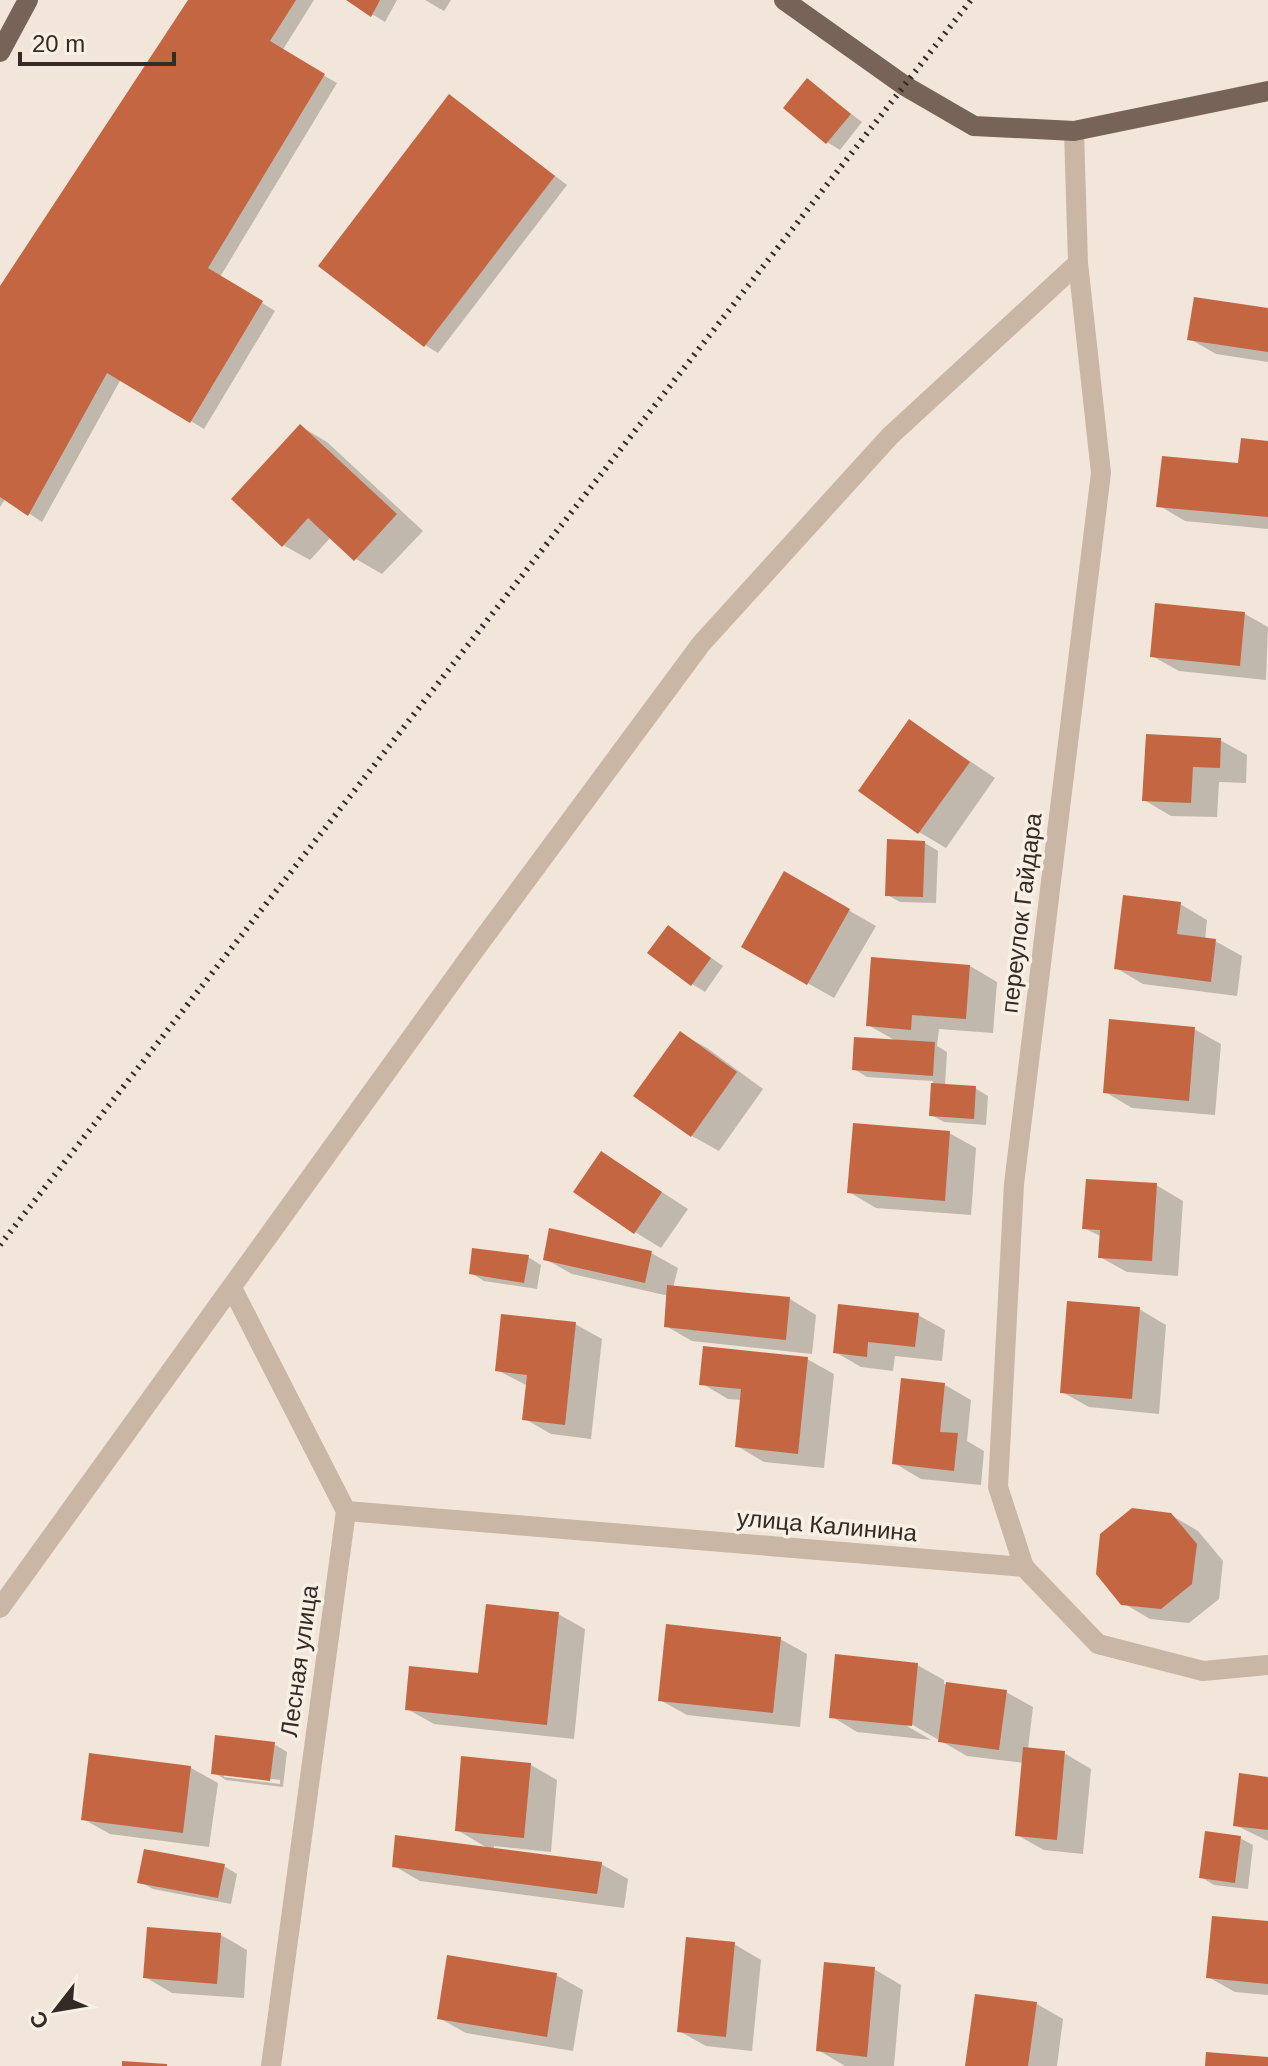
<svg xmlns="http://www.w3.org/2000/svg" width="1268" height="2066" font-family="Arial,sans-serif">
  <rect width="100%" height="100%" fill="#f1e6d9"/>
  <!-- shadow -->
  <g fill="#0003" fill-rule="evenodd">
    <polygon points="190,0 314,0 282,51 337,83 220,277 275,311 204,429 121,379 42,522 6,498 0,507 0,290"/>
    <polygon points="349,0 397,0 385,22"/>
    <polygon points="425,0 451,0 444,11"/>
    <polygon points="808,81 862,122 840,150 827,142"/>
    <polygon points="462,105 567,185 438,353 425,345"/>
    <polygon points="1268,310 1268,362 1216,354 1190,339"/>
    <polygon points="300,426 327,442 423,531 382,574 356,559 331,537 310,560 283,545"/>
    <polygon points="1268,443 1268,529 1185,521 1158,505 1240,465"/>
    <polygon points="1245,614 1268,627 1266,680 1179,671 1152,656"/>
    <polygon points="910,721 995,778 946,848 919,832"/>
    <polygon points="1220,740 1247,755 1246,783 1219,782 1217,817 1171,816 1144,800"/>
    <polygon points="925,843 938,851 936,903 900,902 887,895"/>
    <polygon points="785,874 876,926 834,998 744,947"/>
    <polygon points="1180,904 1207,920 1205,940 1215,941 1242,956 1237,996 1143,984 1116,968"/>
    <polygon points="668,928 723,966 705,992 692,984"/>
    <polygon points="873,959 970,966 997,982 993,1033 939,1029 937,1046 947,1052 945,1086 975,1088 988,1096 986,1125 944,1122 931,1115 933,1081 867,1077 854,1069 898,1042 868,1025"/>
    <polygon points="1194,1029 1221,1044 1215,1115 1132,1108 1105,1092"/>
    <polygon points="680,1033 707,1048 763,1089 719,1151 692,1136 636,1095"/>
    <polygon points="949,1133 976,1148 971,1215 876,1208 849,1192"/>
    <polygon points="602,1153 688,1209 661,1248 635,1232"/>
    <polygon points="1156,1185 1183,1201 1178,1276 1127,1272 1100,1257 1102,1237 1084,1228"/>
    <polygon points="651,1253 678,1268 673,1288 790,1299 816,1315 812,1354 692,1341 666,1326 669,1296 572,1274 545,1259"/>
    <polygon points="528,1257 541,1265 537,1289 484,1281 471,1273"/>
    <polygon points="1139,1309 1166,1325 1159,1414 1089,1407 1062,1392"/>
    <polygon points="918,1315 945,1330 942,1361 895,1356 893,1371 861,1367 835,1352"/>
    <polygon points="575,1324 602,1339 591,1439 551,1434 525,1419 528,1386 497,1370"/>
    <polygon points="807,1359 834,1374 824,1468 764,1462 737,1446 742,1400 728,1399 701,1383"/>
    <polygon points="945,1385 971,1400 967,1441 984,1451 981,1485 921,1479 894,1463"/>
    <polygon points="1171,1515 1198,1531 1223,1561 1219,1599 1189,1623 1150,1619 1123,1603"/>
    <polygon points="558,1614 585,1629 574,1739 434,1724 407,1709 480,1676"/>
    <polygon points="780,1639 807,1654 800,1727 687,1715 660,1700"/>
    <polygon points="917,1665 944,1680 944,1684 1006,1692 1033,1707 1028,1749 1064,1753 1091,1769 1083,1854 1044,1850 1017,1835 1024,1763 967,1756 904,1720 902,1723 931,1740 857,1732 831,1716"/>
    <path d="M274 1744 287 1752 283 1787 226 1780 213 1772ZM224 1773 280 1780V1784L224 1777Z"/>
    <polygon points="91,1755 191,1768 218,1783 209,1847 110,1834 83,1819"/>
    <polygon points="531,1765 557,1780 551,1852 494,1846 494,1850 601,1864 628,1879 624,1908 420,1881 394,1866 491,1850 457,1830"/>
    <polygon points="1268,1779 1268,1841 1235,1825"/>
    <polygon points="1240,1838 1253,1845 1248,1889 1214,1885 1201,1877"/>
    <polygon points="224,1866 237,1874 231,1904 153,1889 140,1882"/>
    <polygon points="1268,1923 1268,1995 1235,1992 1208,1977"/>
    <polygon points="221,1935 247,1950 244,1998 172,1993 145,1977"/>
    <polygon points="734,1944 761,1960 752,2051 706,2046 679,2031"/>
    <polygon points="874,1969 901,1985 894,2066 845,2066 818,2050"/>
    <polygon points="556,1975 583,1990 573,2051 466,2033 439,2018"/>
    <polygon points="1037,2004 1063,2019 1057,2066 968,2066"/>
  </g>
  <!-- building -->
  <g fill="#c56643">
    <polygon points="188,0 296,0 270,41 325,74 208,268 263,301 190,423 107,373 28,516 0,497 0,286"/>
    <polygon points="346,0 380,0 371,17"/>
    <polygon points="807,78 851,114 826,144 783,108"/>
    <polygon points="449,94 555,176 424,347 318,266"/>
    <polygon points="1194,297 1268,308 1268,352 1187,340"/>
    <polygon points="300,424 397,514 354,561 308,518 282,547 231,499"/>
    <polygon points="1241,438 1268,441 1268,517 1156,507 1162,456 1238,463"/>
    <polygon points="1155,603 1245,612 1240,666 1150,657"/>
    <polygon points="909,719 970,762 918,834 858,791"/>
    <polygon points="1146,734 1221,738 1220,768 1193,767 1191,803 1142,801"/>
    <polygon points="887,839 925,841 923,897 885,896"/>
    <polygon points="784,871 850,909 807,985 741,947"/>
    <polygon points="1123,895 1181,902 1177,934 1216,939 1211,982 1114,969"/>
    <polygon points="668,925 711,958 691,986 647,953"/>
    <polygon points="871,957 970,965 966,1019 912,1015 911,1030 866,1026"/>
    <polygon points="1109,1019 1195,1027 1189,1101 1103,1093"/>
    <polygon points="680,1031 737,1072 691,1137 633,1096"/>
    <polygon points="854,1037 935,1042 933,1076 852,1070"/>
    <polygon points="931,1083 976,1086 974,1119 929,1116"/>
    <polygon points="853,1123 950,1131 945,1201 847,1193"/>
    <polygon points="601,1151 662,1192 634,1234 573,1192"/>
    <polygon points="1086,1179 1157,1183 1152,1261 1098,1258 1100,1230 1082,1229"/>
    <polygon points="549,1228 652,1251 645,1283 543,1260"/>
    <polygon points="472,1248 529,1255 524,1283 469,1274"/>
    <polygon points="667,1285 790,1297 786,1340 664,1327"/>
    <polygon points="1067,1301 1140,1307 1132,1399 1060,1393"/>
    <polygon points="838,1304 919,1313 915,1347 868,1342 867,1357 833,1353"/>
    <polygon points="501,1314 576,1322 565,1425 522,1420 527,1375 495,1371"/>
    <polygon points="703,1346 808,1357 798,1454 735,1447 741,1389 699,1385"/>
    <polygon points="901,1378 945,1383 940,1432 958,1433 954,1471 892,1464"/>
    <polygon points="1132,1508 1171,1513 1197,1544 1192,1584 1161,1609 1121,1605 1096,1574 1100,1534"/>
    <polygon points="486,1604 559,1612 547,1725 405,1710 409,1666 478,1673"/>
    <polygon points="666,1624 781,1637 773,1713 658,1701"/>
    <polygon points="835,1654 918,1663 912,1726 829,1718"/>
    <polygon points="946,1682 1007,1690 999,1750 938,1742"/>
    <polygon points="215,1735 275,1742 270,1781 211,1774"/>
    <polygon points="1023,1747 1065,1751 1057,1840 1015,1836"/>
    <polygon points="89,1753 191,1766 183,1833 81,1820"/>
    <polygon points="461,1756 531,1763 524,1838 455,1831"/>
    <polygon points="1239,1773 1268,1777 1268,1830 1233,1826"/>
    <polygon points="1205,1831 1241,1836 1235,1883 1199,1878"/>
    <polygon points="395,1835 602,1862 597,1894 392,1867"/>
    <polygon points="144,1849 225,1864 218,1898 137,1883"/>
    <polygon points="1212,1916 1268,1921 1268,1984 1206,1978"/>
    <polygon points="147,1927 221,1933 217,1984 143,1978"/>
    <polygon points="686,1937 735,1942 726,2037 677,2032"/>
    <polygon points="447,1955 557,1973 547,2037 437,2019"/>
    <polygon points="824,1962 875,1967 867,2057 816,2051"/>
    <polygon points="975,1994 1037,2002 1028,2066 965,2066"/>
    <polygon points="1206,2052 1268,2057 1268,2066 1205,2066"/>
    <polygon points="122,2061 167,2064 167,2066 122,2066"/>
  </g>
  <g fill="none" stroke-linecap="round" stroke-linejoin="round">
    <!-- minor -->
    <g stroke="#c9b6a5" stroke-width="20">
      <polyline points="232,1288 346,1511 271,2066"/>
      <polyline points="346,1511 1024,1567 1098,1644 1203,1671 1268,1665"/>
      <polyline points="1024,1567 998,1487 1014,1184 1101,473 1078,263"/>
      <polyline points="0,1608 468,959 701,644 890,436 1078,263 1074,131"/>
    </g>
    <!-- major -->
    <g stroke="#776357" stroke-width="20">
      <polyline points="784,0 905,86 974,126 1074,131 1268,91"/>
      <polyline points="0,52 28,0"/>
    </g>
    <!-- rail -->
    <polyline stroke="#352b26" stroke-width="6" stroke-dasharray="2 6" stroke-linecap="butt" points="0,1245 971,0"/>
  </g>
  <g text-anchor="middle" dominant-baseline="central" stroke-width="7" stroke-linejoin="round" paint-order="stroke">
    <!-- street labels -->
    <g font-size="24" fill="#352b26" stroke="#f9f0e5">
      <text transform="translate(1021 913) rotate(-83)">переулок Гайдара</text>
      <text transform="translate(827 1525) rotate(5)">улица Калинина</text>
      <text transform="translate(299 1661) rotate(-82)">Лесная улица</text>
    </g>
  </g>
  <!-- north arrow -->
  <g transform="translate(56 2010) rotate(239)" stroke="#f9f0e5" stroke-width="6" paint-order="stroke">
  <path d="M0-6L14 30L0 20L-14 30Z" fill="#352b26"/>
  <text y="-12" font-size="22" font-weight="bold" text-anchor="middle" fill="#352b26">С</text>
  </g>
  <!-- scale -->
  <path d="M20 52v12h154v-12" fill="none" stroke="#352b26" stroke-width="4"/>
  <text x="32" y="52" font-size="24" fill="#352b26" stroke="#f9f0e5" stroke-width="6" paint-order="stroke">20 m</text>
</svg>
